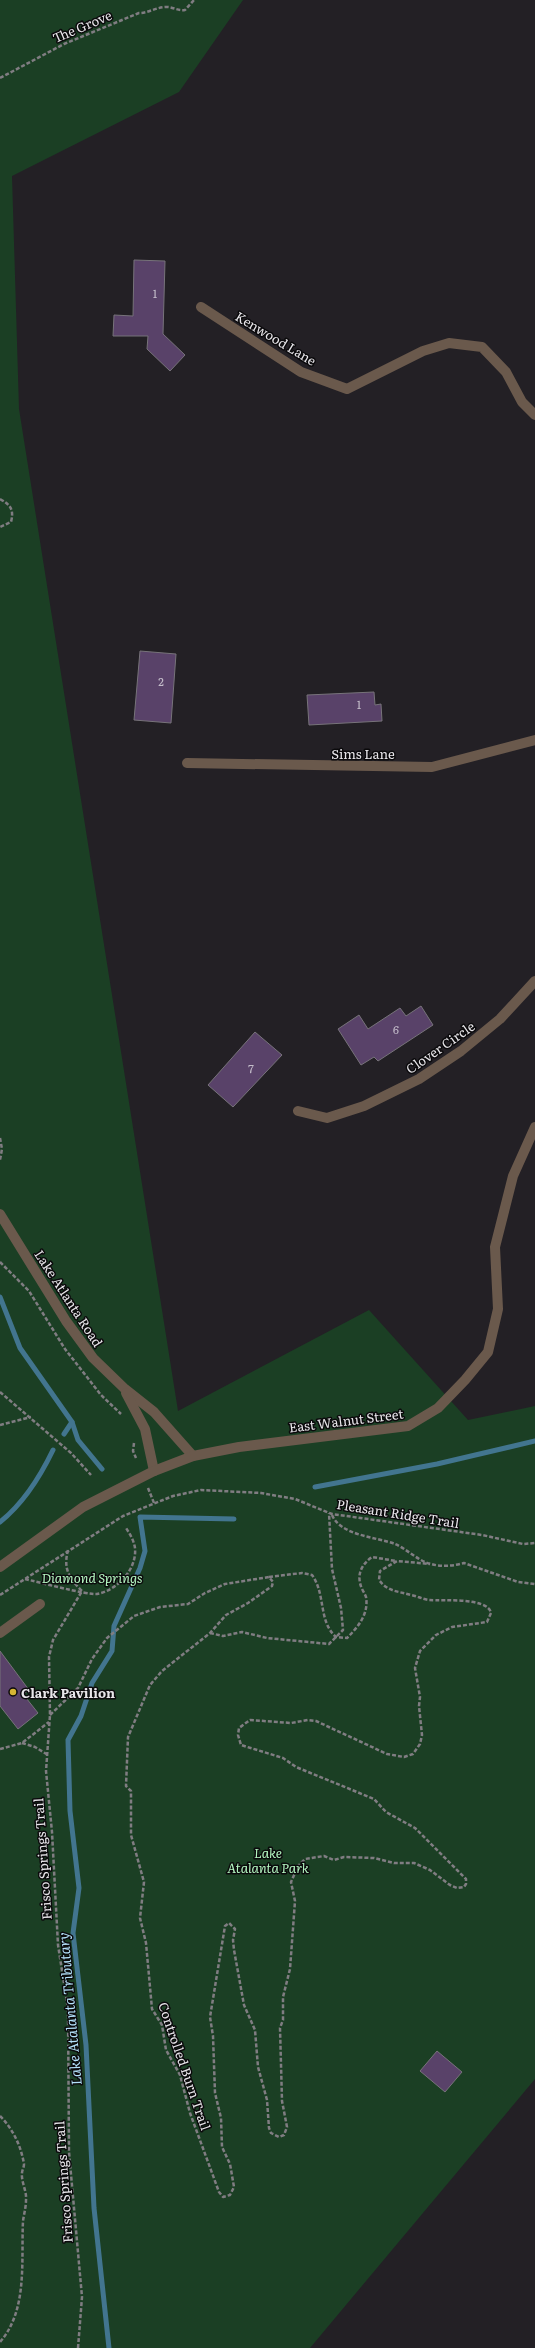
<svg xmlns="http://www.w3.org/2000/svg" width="535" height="2348" font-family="Literata,serif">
  <rect width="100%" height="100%" fill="#232025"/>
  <!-- green -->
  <polygon fill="#1b3f24" points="0,0 243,0 179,92 12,176 19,409 178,1411 369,1310 468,1420 535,1406 535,2079 310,2348 0,2348"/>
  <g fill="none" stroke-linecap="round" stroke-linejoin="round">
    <!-- stream -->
    <g stroke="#42758f" stroke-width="5">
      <polyline points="0,1297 20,1348 72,1422 78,1440 102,1469"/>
      <polyline points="64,1434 72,1422"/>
      <polyline points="315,1487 437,1464 535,1441"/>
      <path d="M0 1522C24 1503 40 1477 53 1450"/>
      <polyline points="109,2348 94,2208 86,2045 73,1933 79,1888 70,1811 68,1740 81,1716 92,1683 112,1651 114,1626 140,1568 145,1551 140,1517 234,1519"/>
    </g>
  </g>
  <!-- building -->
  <g fill="#594269" stroke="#77737a">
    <polygon points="134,260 165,261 163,334 185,355 170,371 147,349 148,336 113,336 114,315 133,316"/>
    <polygon points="140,651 176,654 171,723 134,720"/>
    <polygon points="374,692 375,705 381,704 382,721 309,725 307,695"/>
    <polygon points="421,1006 433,1025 378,1061 374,1057 361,1065 338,1029 359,1015 368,1029 400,1008 406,1016"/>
    <polygon points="255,1032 282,1055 233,1107 208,1085"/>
    <polygon points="0,1651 29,1690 23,1694 38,1713 18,1729 0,1706"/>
    <polygon points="437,2051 462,2072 445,2092 420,2071"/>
  </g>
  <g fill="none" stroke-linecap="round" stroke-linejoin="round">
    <!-- path -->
    <g stroke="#807d82" stroke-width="2.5" stroke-dasharray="4 2" stroke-linecap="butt">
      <path d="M0 78 64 44 139 13C149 13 156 7 167 7 173 7 178 11 185 10L194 0"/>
      <path d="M0 499C11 505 14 510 11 522L0 527"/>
      <polyline points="0,1138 2,1149 0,1160"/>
      <polyline points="0,1262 29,1291 65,1349 101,1395 121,1414"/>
      <polyline points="0,1392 71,1453 91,1475"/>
      <polyline points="0,1425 31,1417"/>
      <polyline points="134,1443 133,1451 136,1458"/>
      <polyline points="148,1488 154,1503"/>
      <path d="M332 1515C341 1536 377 1537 395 1544 407 1549 418 1561 431 1564 441 1567 454 1566 464 1563L518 1582 535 1584"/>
      <path d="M68 1550C63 1569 69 1578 82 1591"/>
      <path d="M269 1577 302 1573 312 1575C326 1594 318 1621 336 1637L347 1638C358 1627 369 1614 366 1597 365 1594 363 1591 362 1589 356 1575 361 1565 372 1557L396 1561"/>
      <path d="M25 1579C38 1582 87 1595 97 1594 118 1590 137 1569 135 1548 134 1541 130 1534 126 1528"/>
      <polyline points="0,1595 123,1516 173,1496 201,1490 261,1493 295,1499 332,1514 482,1535 523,1544 535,1543"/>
      <polyline points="210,1633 223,1636 242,1632 267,1638 329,1644 343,1630 341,1608 332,1569 329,1513"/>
      <path d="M50 1715 78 1688 92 1659 107 1638 134 1616 160 1607 188 1604 205 1593 225 1584 269 1577 273 1582 272 1586 248 1603 226 1615 210 1633 162 1671 150 1685 128 1737 126 1786 131 1791V1835L144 1882 140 1918 146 1943 152 2009 162 2025 166 2050 180 2075 190 2113 219 2192 223 2197 230 2195 234 2187 230 2164 222 2147 221 2118 215 2093 213 2036 210 2017 225 1926 229 1923 235 1929 233 1940 234 1950 244 2005 255 2030 258 2067 267 2100 269 2128 271 2133 279 2137 284 2135 287 2127 282 2101 280 2028 283 2020V1997L290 1969 295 1901 291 1882 298 1866 305 1859 324 1856 334 1860 344 1857 374 1858 394 1863H414L430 1870 450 1885 457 1888 464 1887 466 1884V1879L415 1828 386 1812 374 1799 296 1767 283 1758 241 1745 238 1735 239 1728 250 1720 291 1723 308 1720 316 1721 387 1754 404 1757 413 1754 420 1744 422 1735 419 1706 420 1697 415 1668 420 1651 436 1635 452 1627 487 1622 491 1613C488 1597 442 1601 429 1600 422 1599 417 1596 411 1595 398 1591 388 1592 379 1580L380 1571 397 1561 430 1564"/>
      <polyline points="22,1743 35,1747 48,1755"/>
      <polyline points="0,1749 22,1743 49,1722"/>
      <path d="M0 2116C13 2129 21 2146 24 2164 24 2168 22 2170 22 2173 21 2182 27 2191 26 2200 26 2207 24 2214 23 2221 21 2261 28 2310 0 2342"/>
      <polyline points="78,2348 82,2297 69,2152 68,2009 58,1945 52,1832 46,1771 50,1715 49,1657 53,1640 82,1591"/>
    </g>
    <!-- lane -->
    <g stroke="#6a594c" stroke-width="10">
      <polyline points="201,307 301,372 347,389 423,351 449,343 482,347 506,372 522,402 535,415"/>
      <polyline points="187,763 432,767 535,740"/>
      <polyline points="298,1111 327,1118 364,1106 419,1079 461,1051 500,1019 535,981"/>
      <polyline points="0,1633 40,1604"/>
    </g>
    <!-- street -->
    <g stroke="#6a594c" stroke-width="10">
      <polyline points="0,1214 66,1321 93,1358 125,1389 154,1412 193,1456"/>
      <polyline points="126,1393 145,1429 154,1471"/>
      <polyline points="0,1567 83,1507 154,1471 193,1456 239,1447 408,1426 438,1408 465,1380 488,1352 498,1309 495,1247 513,1176 535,1127"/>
    </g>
  </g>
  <!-- markers -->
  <circle fill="#d6b534" stroke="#0b0a0c" stroke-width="1.5" cx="13" cy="1692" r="4"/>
  <g text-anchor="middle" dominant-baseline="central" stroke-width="3" stroke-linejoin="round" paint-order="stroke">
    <!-- number labels -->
    <g font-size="11" fill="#c4bdca">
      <text x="155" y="293">1</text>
      <text x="161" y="681">2</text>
      <text x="359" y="704">1</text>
      <text x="396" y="1029">6</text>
      <text x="251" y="1068">7</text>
    </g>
    <!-- street labels -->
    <g font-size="13" fill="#e8e6ea" stroke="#0b0a0c">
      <text transform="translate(82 26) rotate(-23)">The Grove</text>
      <text transform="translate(276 338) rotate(31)">Kenwood Lane</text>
      <text x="363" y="753">Sims Lane</text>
      <text transform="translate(440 1047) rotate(-35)">Clover Circle</text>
      <text transform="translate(69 1298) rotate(57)">Lake Atlanta Road</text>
      <text transform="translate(346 1420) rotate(-7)">East Walnut Street</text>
      <text transform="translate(398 1513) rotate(9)">Pleasant Ridge Trail</text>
      <text transform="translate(42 1859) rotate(-94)">Frisco Springs Trail</text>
      <text transform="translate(185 2066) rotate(71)">Controlled Burn Trail</text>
      <text transform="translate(63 2182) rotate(-94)">Frisco Springs Trail</text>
    </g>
    <!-- park labels -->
    <g font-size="13" font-style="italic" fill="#b4f6c1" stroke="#0b0a0c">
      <text x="92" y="1577">Diamond Springs</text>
      <text x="268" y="1852">Lake<tspan x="268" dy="15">Atalanta Park</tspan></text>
    </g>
    <!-- poi labels -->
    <g font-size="13" font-weight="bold" fill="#e8e6ea" stroke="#0b0a0c" text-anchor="start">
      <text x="21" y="1692">Clark Pavilion</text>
    </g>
    <!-- water labels -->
    <g font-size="14" font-style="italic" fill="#b3e1fa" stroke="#0b0a0c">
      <text transform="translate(69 2009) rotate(-95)">Lake Atalanta Tributary</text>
    </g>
  </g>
</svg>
